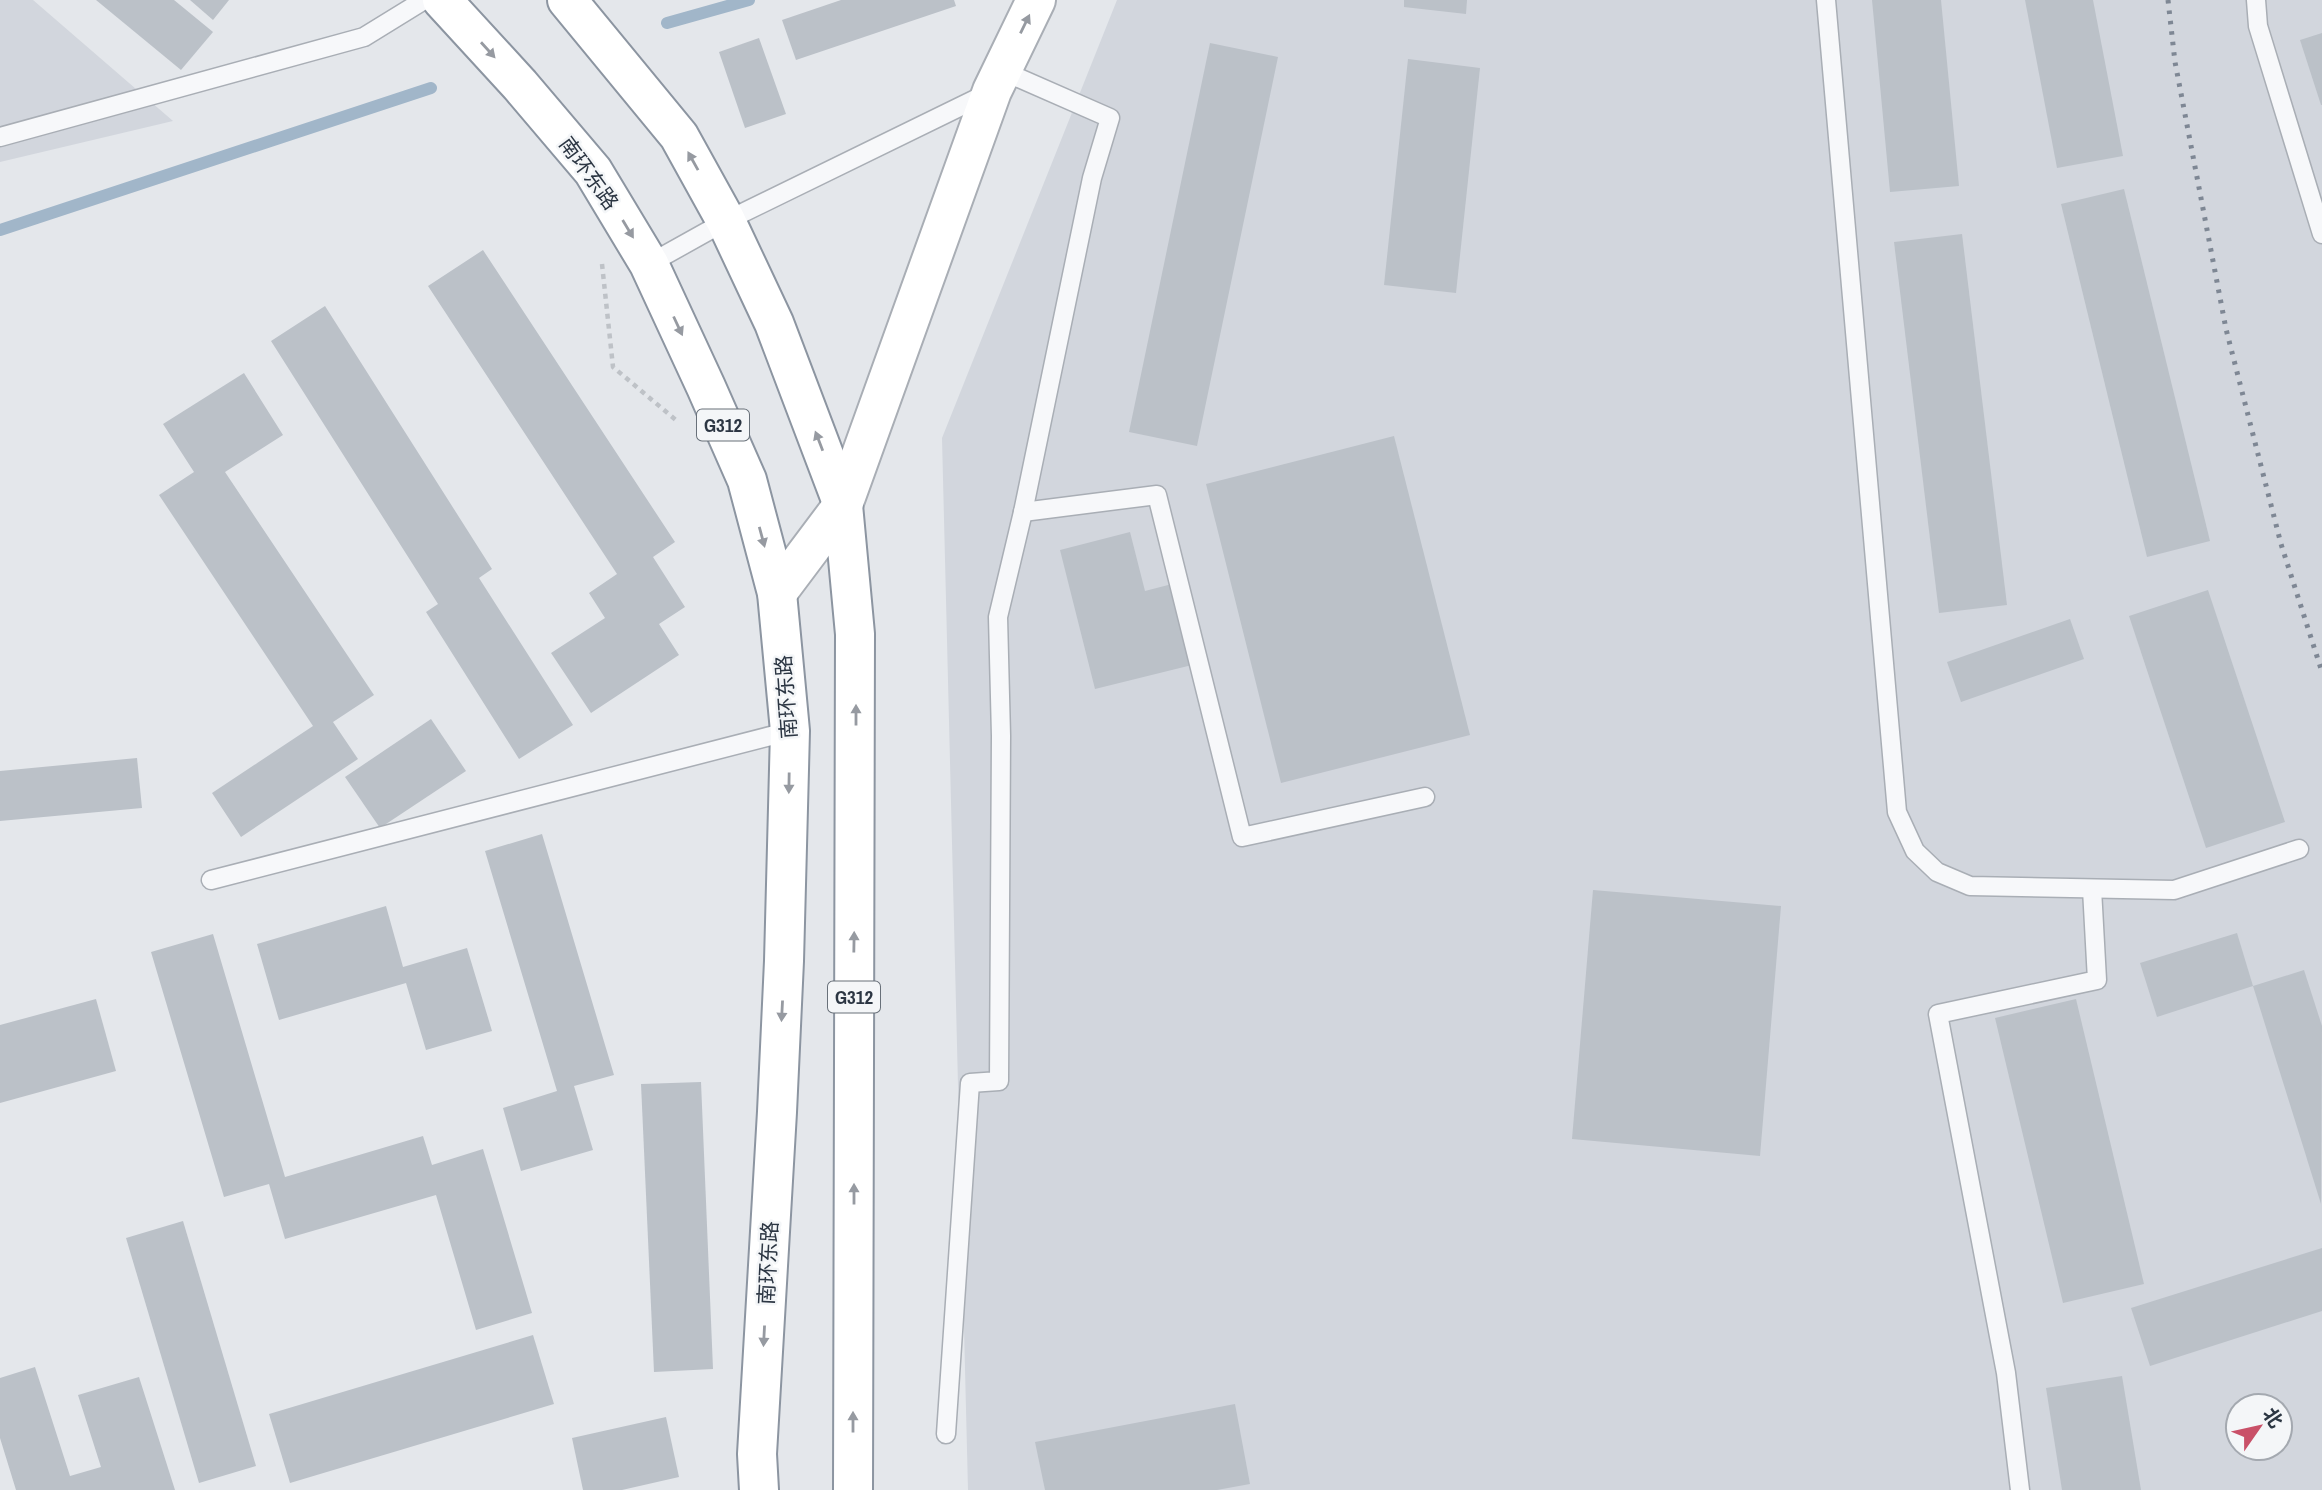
<svg xmlns="http://www.w3.org/2000/svg" width="2322" height="1490" font-family="'Archivo Narrow','Noto Sans SC',sans-serif">
  <rect width="100%" height="100%" fill="#e4e7eb"/>
  <!-- built -->
  <g fill="#d2d6dd" fill-rule="evenodd">
    <polygon points="0,0 33,0 173,121 0,162"/>
    <path d="M1117 0H2322V1490H968L942 438ZM2238 1406H2280V1448H2238Z"/>
  </g>
  <g fill="none" stroke-linecap="round" stroke-linejoin="round">
    <!-- stream -->
    <g stroke="#a1b6c9" stroke-width="12">
      <polyline points="667,23 749,0"/>
      <polyline points="0,230 431,88"/>
    </g>
  </g>
  <!-- building -->
  <g fill="#bbc1c8">
    <polygon points="96,0 174,0 213,32 181,70"/>
    <polygon points="190,0 229,0 213,20"/>
    <polygon points="841,0 954,0 956,6 796,60 782,20"/>
    <polygon points="1404,0 1467,0 1466,14 1404,7"/>
    <polygon points="1872,0 1941,0 1959,186 1890,192"/>
    <polygon points="2025,0 2093,0 2123,156 2057,168"/>
    <polygon points="2322,33 2322,105 2321,105 2300,40"/>
    <polygon points="759,38 786,114 745,128 719,52"/>
    <polygon points="1210,43 1278,57 1197,446 1129,432"/>
    <polygon points="1408,59 1480,68 1456,293 1384,285"/>
    <polygon points="2124,189 2210,541 2147,557 2061,204"/>
    <polygon points="1962,234 2007,605 1939,613 1894,242"/>
    <polygon points="483,250 675,542 653,557 685,607 659,624 679,655 591,713 551,653 605,618 589,593 617,574 428,286"/>
    <polygon points="325,306 492,569 479,578 573,725 519,759 426,612 438,604 271,341"/>
    <polygon points="244,373 283,435 225,472 374,695 333,722 358,759 241,837 212,793 313,726 159,495 194,472 163,424"/>
    <polygon points="1394,436 1470,735 1281,783 1206,484"/>
    <polygon points="1130,532 1145,591 1172,584 1192,665 1095,689 1060,550"/>
    <polygon points="2208,590 2285,822 2206,848 2129,616"/>
    <polygon points="2070,619 2084,659 1961,702 1947,662"/>
    <polygon points="431,719 466,771 380,828 345,777"/>
    <polygon points="137,758 142,808 0,821 0,771"/>
    <polygon points="542,834 614,1075 574,1086 593,1150 521,1171 503,1108 557,1091 485,851"/>
    <polygon points="1593,890 1781,906 1760,1156 1572,1139"/>
    <polygon points="386,906 403,967 467,948 492,1031 426,1050 406,983 279,1020 257,944"/>
    <polygon points="2237,933 2253,986 2157,1017 2140,963"/>
    <polygon points="213,934 285,1177 423,1136 432,1165 483,1149 532,1313 476,1330 436,1195 285,1239 269,1184 224,1197 151,952"/>
    <polygon points="2304,970 2322,1026 2321,1204 2253,986"/>
    <polygon points="96,999 116,1071 0,1103 0,1025"/>
    <polygon points="2076,999 2144,1284 2063,1303 1995,1018"/>
    <polygon points="701,1082 713,1369 654,1372 641,1084"/>
    <polygon points="183,1221 256,1466 199,1483 126,1238"/>
    <polygon points="2322,1248 2322,1311 2150,1366 2131,1308"/>
    <polygon points="533,1335 554,1404 290,1483 269,1414"/>
    <polygon points="35,1367 70,1476 101,1467 78,1395 139,1377 175,1490 16,1490 0,1438 0,1378"/>
    <polygon points="2122,1376 2141,1490 2062,1490 2046,1388"/>
    <polygon points="1235,1404 1250,1484 1217,1490 1045,1490 1035,1442"/>
    <polygon points="666,1417 679,1477 622,1490 583,1490 572,1438"/>
  </g>
  <g fill="none" stroke-linecap="round" stroke-linejoin="round">
    <!-- service casing -->
    <g stroke="#a9aeb5" stroke-width="21">
      <g id="service">
        <polyline points="1826,0 1897,812 1915,851 1937,872 1970,886 2174,890 2299,849"/>
        <polyline points="2256,0 2258,26 2322,234"/>
        <polyline points="0,137 364,37 424,0"/>
        <polyline points="649,264 726,221 986,94"/>
        <polyline points="1023,512 1157,495 1242,837 1425,797"/>
        <polyline points="211,880 790,731"/>
        <polyline points="946,1434 970,1083 999,1081 1001,736 998,617 1023,512 1092,178 1110,118 1003,71"/>
        <polyline points="2020,1490 2006,1373 1938,1014 2097,980 2092,889"/>
      </g>
    </g>
    <!-- secondary casing -->
    <g stroke="#a9aeb5" stroke-width="42">
      <polyline id="secondary" points="777,593 843,505 992,91 1036,0"/>
    </g>
    <!-- trunk casing -->
    <g stroke="#8c95a1" stroke-width="42">
      <g id="trunk">
        <polyline points="442,0 520,85 593,171 649,264 706,387 747,480 777,593 790,731 784,961 777,1112 757,1454 759,1490"/>
        <polyline points="567,0 679,136 726,221 774,323 843,505 855,634 853,1490"/>
      </g>
    </g>
    <!-- path -->
    <polyline stroke="#bec2c7" stroke-width="4.5" stroke-dasharray="5 5" stroke-linecap="butt" points="602,264 613,367 677,421"/>
    <!-- service -->
    <use href="#service" stroke="#f7f8fa" stroke-width="18"/>
    <!-- secondary -->
    <use href="#secondary" stroke="#fff" stroke-width="38"/>
    <!-- trunk -->
    <use href="#trunk" stroke="#fff" stroke-width="38"/>
    <!-- rail -->
    <polyline stroke="#7e8794" stroke-width="5" stroke-dasharray="3.5 7" stroke-linecap="butt" points="2168,0 2175,62 2226,329 2281,544 2322,672"/>
  </g>
  <!-- one-way arrows -->
  <defs><path id="oneway-solid" d="M-6-.8H1V-3.2L6.5 0L1 3.2V.8H-6Z" transform="scale(1.75)"/></defs>
  <g fill="#969aa1">
    <use href="#oneway-solid" transform="translate(1025 24) rotate(-64)"/>
    <use href="#oneway-solid" transform="translate(488 50) rotate(48)"/>
    <use href="#oneway-solid" transform="translate(693 161) rotate(-119)"/>
    <use href="#oneway-solid" transform="translate(628 229) rotate(59)"/>
    <use href="#oneway-solid" transform="translate(678 326) rotate(65)"/>
    <use href="#oneway-solid" transform="translate(819 441) rotate(-111)"/>
    <use href="#oneway-solid" transform="translate(762 537) rotate(75)"/>
    <use href="#oneway-solid" transform="translate(856 715) rotate(-90)"/>
    <use href="#oneway-solid" transform="translate(789 783) rotate(91)"/>
    <use href="#oneway-solid" transform="translate(854 942) rotate(-89)"/>
    <use href="#oneway-solid" transform="translate(782 1011) rotate(93)"/>
    <use href="#oneway-solid" transform="translate(854 1194) rotate(-90)"/>
    <use href="#oneway-solid" transform="translate(764 1336) rotate(93)"/>
    <use href="#oneway-solid" transform="translate(853 1422) rotate(-90)"/>
  </g>
  <g text-anchor="middle" dominant-baseline="central" stroke-width="5" stroke-linejoin="round" paint-order="stroke">
    <!-- shield labels -->
    <g fill="#f4f6f8" stroke="#687079" stroke-width="2">
      <rect x="697" y="409.5" width="52" height="31" rx="5"/>
      <rect x="828" y="981.5" width="52" height="31" rx="5"/>
    </g>
    <g font-size="19" font-weight="bold" fill="#2c3643">
      <text x="723" y="425">G312</text>
      <text x="854" y="997">G312</text>
    </g>
    <!-- street labels -->
    <g font-size="21" fill="#2c3643" stroke="#f4f6f8">
      <text transform="translate(589 173) rotate(54)">南环东路</text>
      <text transform="translate(786 697) rotate(-94)">南环东路</text>
      <text transform="translate(768 1263) rotate(-87)">南环东路</text>
    </g>
  </g>
  <!-- north arrow -->
  <g transform="translate(2259 1427) rotate(56)"><circle r="33" fill="#f4f6f8" stroke="#a4a9b0" stroke-width="2"/>
  <path d="M0-5L12 26L0 18L-12 26Z" fill="#c95068"/>
  <text y="-10" font-size="19" font-weight="bold" text-anchor="middle" fill="#2c3643">北</text>
  </g>
</svg>
